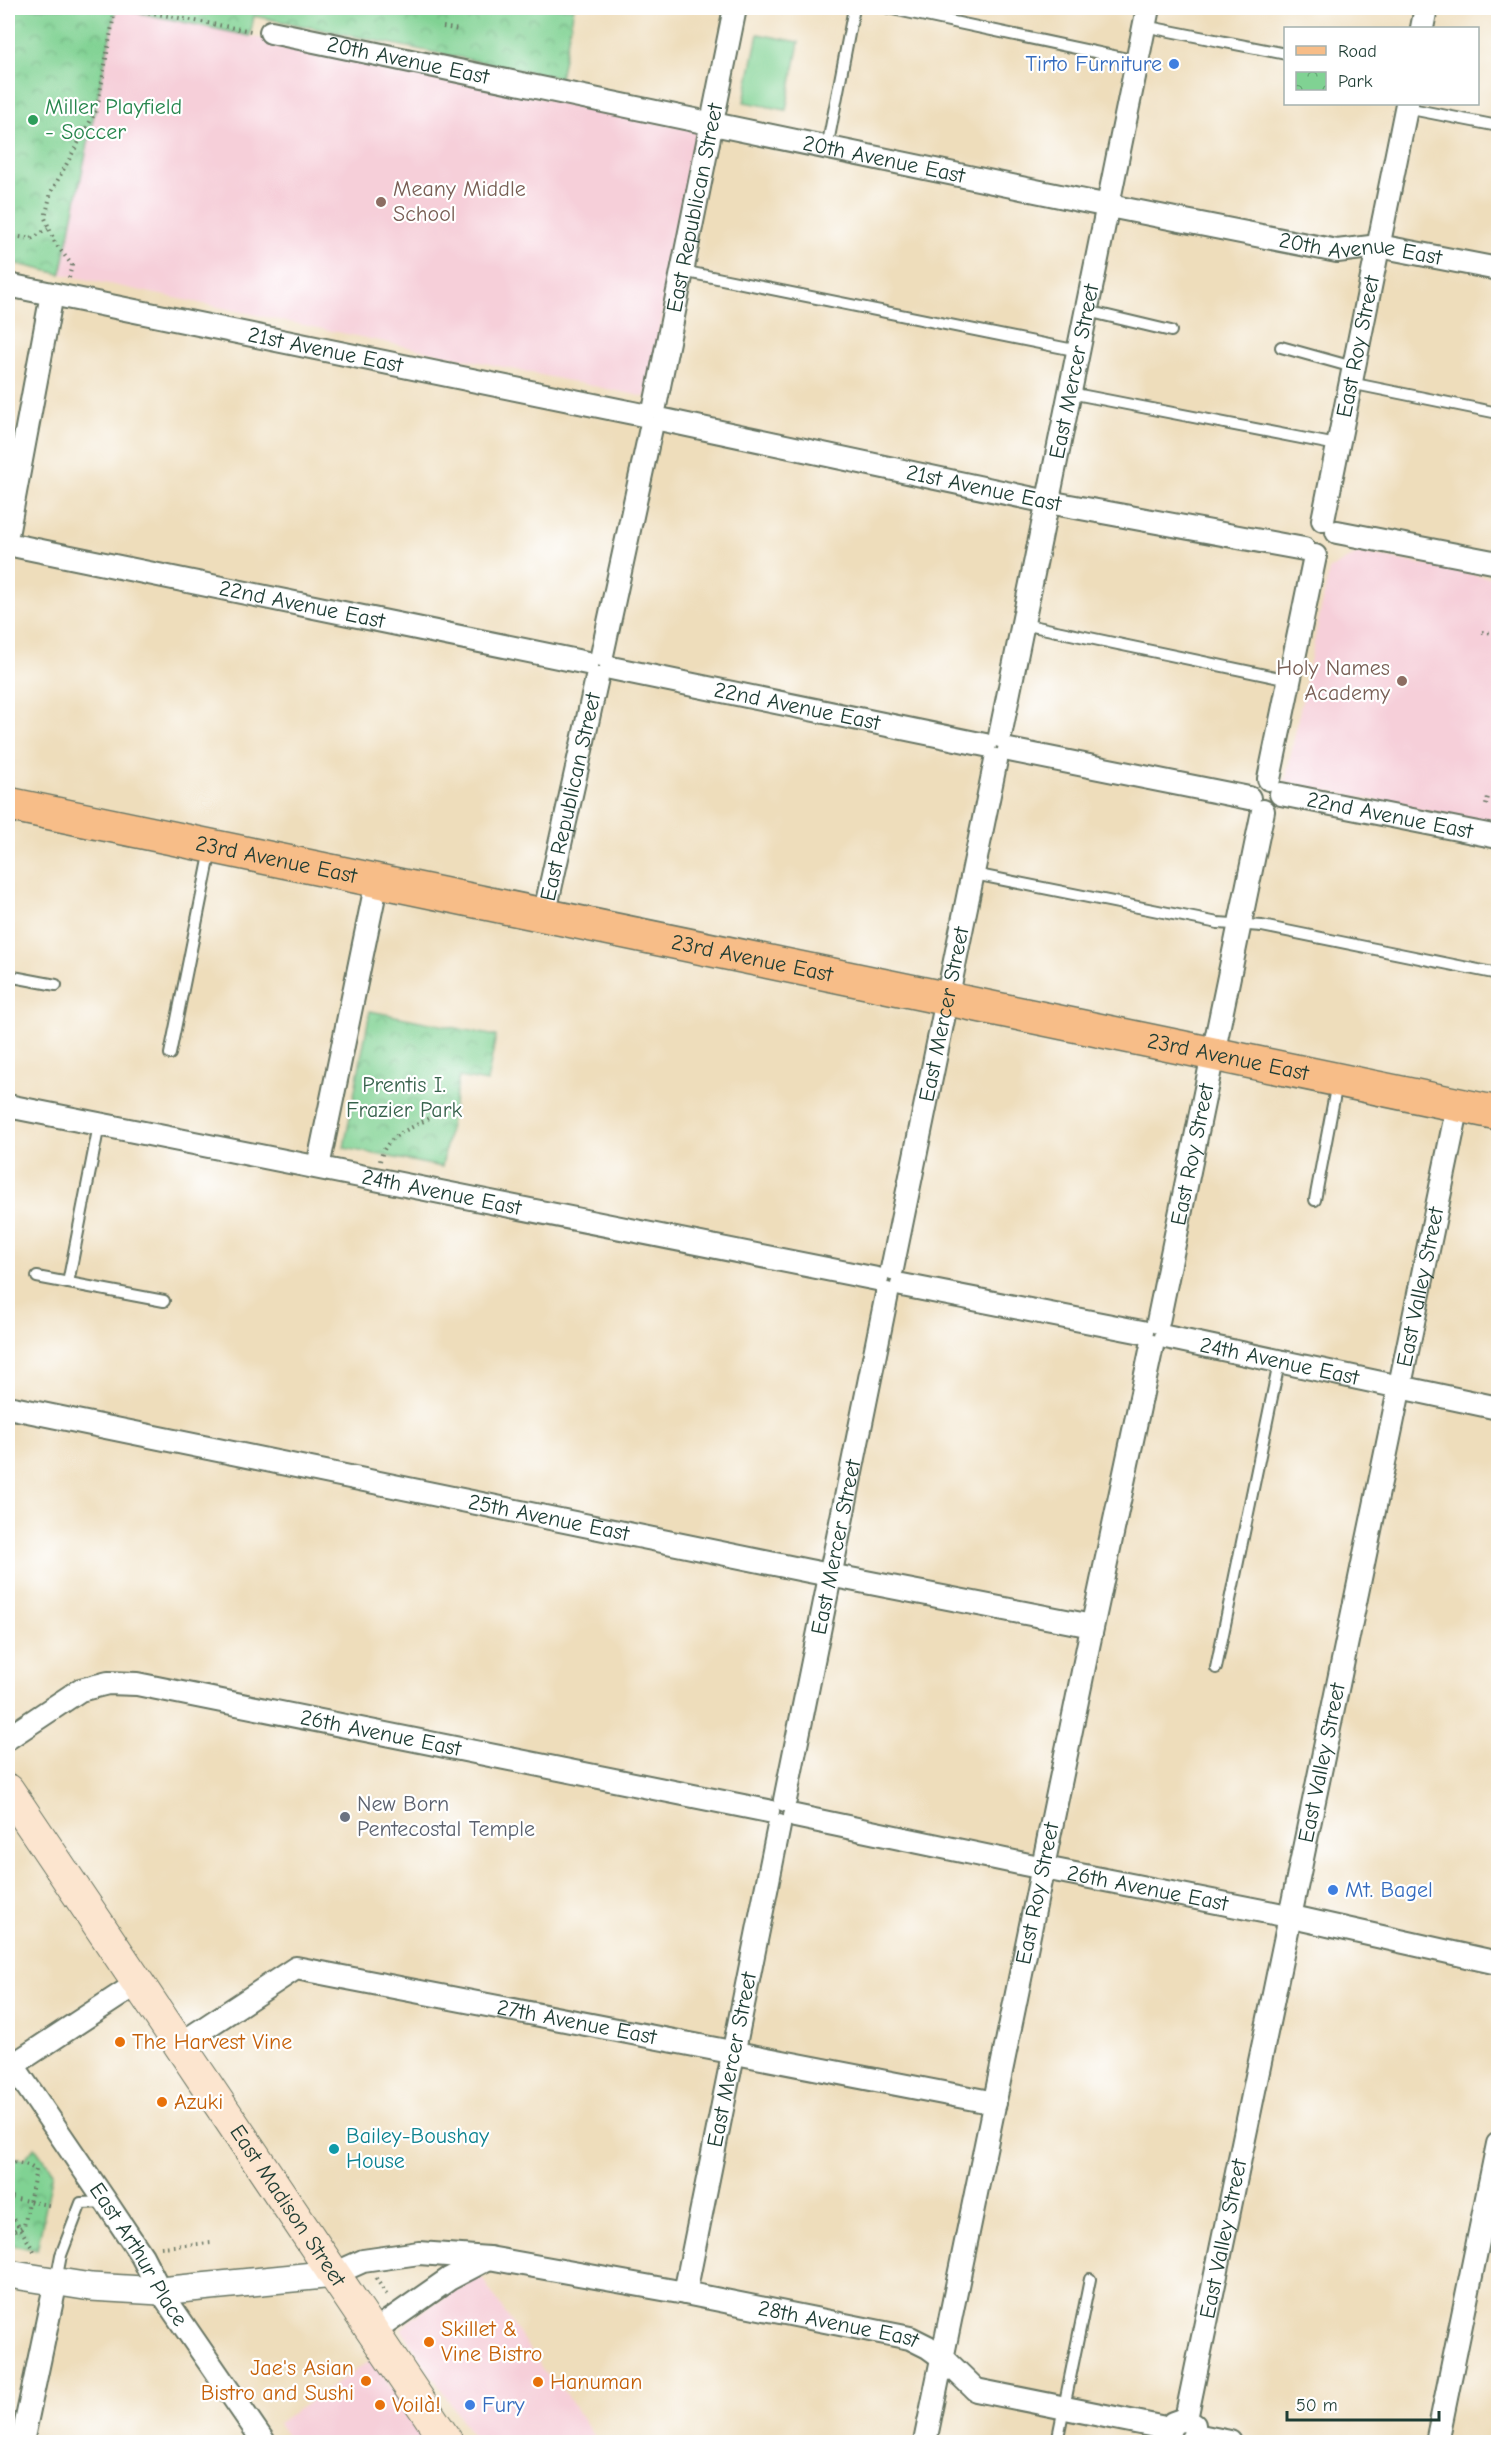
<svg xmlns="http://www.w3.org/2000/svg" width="1506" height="2450" font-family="'Comic Neue',sans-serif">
  <defs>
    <pattern id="park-crowns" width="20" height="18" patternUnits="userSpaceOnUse" patternTransform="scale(1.5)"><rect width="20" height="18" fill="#80d293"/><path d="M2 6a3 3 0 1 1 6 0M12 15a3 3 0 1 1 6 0" fill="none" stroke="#68ac79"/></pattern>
  </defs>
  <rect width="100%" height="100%" fill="#fff"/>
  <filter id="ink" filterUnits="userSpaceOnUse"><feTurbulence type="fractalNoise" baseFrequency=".0167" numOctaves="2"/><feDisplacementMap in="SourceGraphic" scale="12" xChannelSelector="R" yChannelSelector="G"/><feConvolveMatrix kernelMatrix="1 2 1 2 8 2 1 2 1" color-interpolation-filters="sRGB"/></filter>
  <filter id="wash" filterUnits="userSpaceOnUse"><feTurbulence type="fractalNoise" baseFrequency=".008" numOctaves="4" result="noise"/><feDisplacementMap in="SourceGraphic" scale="24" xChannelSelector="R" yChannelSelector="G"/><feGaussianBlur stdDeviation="1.35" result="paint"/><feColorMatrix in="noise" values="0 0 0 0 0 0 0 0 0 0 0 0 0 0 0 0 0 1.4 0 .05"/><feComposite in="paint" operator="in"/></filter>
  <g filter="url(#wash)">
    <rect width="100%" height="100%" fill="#edb"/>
    <!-- built -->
    <g fill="#f6cfd9">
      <polygon points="116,8 701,131 646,397 61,274"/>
      <polygon points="1360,552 1498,579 1498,826 1285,782 1329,570"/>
      <polygon points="480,2275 551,2382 556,2380 598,2442 476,2442 401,2329 411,2319"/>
      <polygon points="372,2359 428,2442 291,2442 278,2423"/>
    </g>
    <!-- green -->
    <polygon fill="#80d293" stroke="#508864" stroke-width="1.5" points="758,34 799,42 786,110 744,102"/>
    <!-- park -->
    <g fill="url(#park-crowns)" stroke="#508864" stroke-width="1.5">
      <polygon points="8,8 574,8 560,78 254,16 250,36 116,8 61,274 8,262"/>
      <polygon points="370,1011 496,1036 487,1082 459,1077 442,1167 344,1148"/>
      <polygon points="35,2147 53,2172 37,2250 8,2244 8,2157 24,2159"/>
    </g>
  </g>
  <g filter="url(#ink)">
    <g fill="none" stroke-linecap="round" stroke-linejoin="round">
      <!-- service casing -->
      <g stroke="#677563" stroke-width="14">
        <g id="service">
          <polyline points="888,8 1137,61"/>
          <polyline points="1144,26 1286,54"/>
          <polyline points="1406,108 1498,126"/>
          <polyline points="827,148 854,8"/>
          <polyline points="682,271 1079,351"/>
          <polyline points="1087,311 1171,331"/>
          <polyline points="1281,347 1353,367"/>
          <polyline points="1350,383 1498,413"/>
          <polyline points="1070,393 1337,445"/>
          <polyline points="1023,624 1289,680"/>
          <polyline points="974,874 1218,923 1262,926 1498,974"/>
          <polyline points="8,976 56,985"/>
          <polyline points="170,1054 211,850"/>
          <polyline points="1315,1200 1337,1083"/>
          <polyline points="37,1277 164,1301"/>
          <polyline points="68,1283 99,1125"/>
          <polyline points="1216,1668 1279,1363"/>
          <polyline points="56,2281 61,2255 81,2203 106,2202"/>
          <polyline points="1057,2442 1090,2279"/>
        </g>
      </g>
      <!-- minor casing -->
      <g stroke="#677563" stroke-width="26">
        <g id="minor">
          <polyline points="1422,28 1426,8"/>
          <path id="s1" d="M271 32 1084 201 1337 251 1379 246 1498 269"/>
          <path id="s2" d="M8 285 643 415"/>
          <path id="s3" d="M655 406 735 8"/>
          <path id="s4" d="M664 420 1048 502 1304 549"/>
          <path id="s5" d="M1323 520 1407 104"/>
          <polyline points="8,530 52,294"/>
          <polyline points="1337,532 1498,563"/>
          <path id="s6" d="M17 546 587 663"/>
          <polyline points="602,655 651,428"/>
          <path id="s7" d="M611 668 985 745"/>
          <path id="s8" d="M1000 736 1148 8"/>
          <polyline points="1009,750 1249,798"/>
          <polyline points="1269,779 1315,556"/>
          <path id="s9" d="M1281 794 1498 837"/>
          <path id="s10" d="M544 916 597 678"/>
          <path id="s11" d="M8 1106 877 1279"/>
          <polyline points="318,1167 377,881"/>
          <path id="s12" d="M892 1269 996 760"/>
          <polyline points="902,1285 1142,1332"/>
          <path id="s13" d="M1158 1322 1263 811"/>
          <path id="s14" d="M1166 1337 1498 1408"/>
          <path id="s15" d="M8 1407 809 1571 1092 1626"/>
          <path id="s16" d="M8 1738 80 1690 108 1683 137 1684 768 1811"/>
          <path id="s17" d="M785 1800 887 1294"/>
          <path id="s18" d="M795 1816 1024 1864 1288 1916 1498 1963"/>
          <path id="s19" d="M179 2045 296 1968 995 2103"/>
          <path id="s20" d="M8 2058 106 2202 142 2256 160 2291 264 2442"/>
          <polyline points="13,2065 138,1983"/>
          <path id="s21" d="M334 2274 363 2261 419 2253 489 2258 685 2293 910 2338 928 2347 943 2358 976 2390 1170 2429"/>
          <path id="s22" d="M685 2293 779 1826"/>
          <polyline points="373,2332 449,2279 489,2258"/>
          <path id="s23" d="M1186 2419 1458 1105"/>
          <polyline points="1173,2423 1184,2419 1194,2425 1195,2435 1190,2442"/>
          <polyline points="1195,2435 1230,2442"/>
          <polyline points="22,2442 56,2281"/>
          <path id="s24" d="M925 2442 1088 1647 1152 1346"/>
          <polyline points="1437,2442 1498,2144"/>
        </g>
      </g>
      <!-- tertiary casing -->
      <g stroke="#677563" stroke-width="30">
        <polyline id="tertiary" points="8,2274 91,2287 160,2291 334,2274"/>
      </g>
      <!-- secondary casing -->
      <g stroke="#677563" stroke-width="34">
        <g id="secondary">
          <path id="s25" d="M8 1790 447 2442"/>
        </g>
      </g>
      <!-- primary casing -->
      <g stroke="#677563" stroke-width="36">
        <g id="primary">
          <path id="s26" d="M8 804 1498 1113"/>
        </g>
      </g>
      <!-- path -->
      <g stroke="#677563" stroke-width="4" stroke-dasharray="1.5 4.5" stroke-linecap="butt">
        <polyline points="125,8 251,31"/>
        <polyline points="443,27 459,30"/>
        <polyline points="8,235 31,239 48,229"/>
        <polyline points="69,278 72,265 55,243 45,218 51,192 97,109 113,20 114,14 110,8"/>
        <polyline points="1482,632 1498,633"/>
        <polyline points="1486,805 1488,797"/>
        <path d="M380 1161C386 1134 408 1131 429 1118L432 1112"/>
        <polyline points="8,2161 28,2165 36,2170 24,2226 11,2232 8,2231"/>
        <polyline points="8,2184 12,2198 8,2206"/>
        <polyline points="12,2198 53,2206"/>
        <polyline points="8,2209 34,2251"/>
        <polyline points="161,2247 211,2243"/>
        <polyline points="376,2278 388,2297"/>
      </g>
      <!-- service -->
      <use href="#service" stroke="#fff" stroke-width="10"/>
      <!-- minor -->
      <use href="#minor" stroke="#fff" stroke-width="22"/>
      <!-- tertiary -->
      <use href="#tertiary" stroke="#fff" stroke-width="27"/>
      <!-- secondary -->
      <use href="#secondary" stroke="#fce5cf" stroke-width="32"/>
      <!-- primary -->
      <use href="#primary" stroke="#f7bd88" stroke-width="33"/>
    </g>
  </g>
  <!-- markers -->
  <g fill="#3f7fe0" stroke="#fff" stroke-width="2">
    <circle cx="1174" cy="64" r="6"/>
    <circle cx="1333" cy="1890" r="6"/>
    <circle cx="470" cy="2405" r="6"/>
  </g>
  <circle fill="#2e9e5b" stroke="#fff" stroke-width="2" cx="33" cy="120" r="6"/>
  <g fill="#8d6e63" stroke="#fff" stroke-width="2">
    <circle cx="381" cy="202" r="6"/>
    <circle cx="1402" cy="681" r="6"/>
  </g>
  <circle fill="#6b7280" stroke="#fff" stroke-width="2" cx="345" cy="1817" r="6"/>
  <g fill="#e8710a" stroke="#fff" stroke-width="2">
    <circle cx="120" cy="2042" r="6"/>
    <circle cx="162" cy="2102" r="6"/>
    <circle cx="429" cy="2342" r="6"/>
    <circle cx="366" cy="2381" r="6"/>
    <circle cx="538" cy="2382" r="6"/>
    <circle cx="380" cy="2405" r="6"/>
  </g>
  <circle fill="#0f9aa8" stroke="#fff" stroke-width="2" cx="334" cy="2149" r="6"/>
  <g text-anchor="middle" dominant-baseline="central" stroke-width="4.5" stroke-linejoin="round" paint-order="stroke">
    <!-- street labels -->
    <g font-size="22" fill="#1f3d34" stroke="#fff">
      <text stroke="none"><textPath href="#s1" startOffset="140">20th Avenue East</textPath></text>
      <text stroke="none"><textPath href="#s1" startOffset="626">20th Avenue East</textPath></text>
      <text stroke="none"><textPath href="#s3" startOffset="202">East Republican Street</textPath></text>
      <text stroke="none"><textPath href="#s1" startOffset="1112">20th Avenue East</textPath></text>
      <text stroke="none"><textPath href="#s5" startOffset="177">East Roy Street</textPath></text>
      <text stroke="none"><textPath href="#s2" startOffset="324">21st Avenue East</textPath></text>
      <text stroke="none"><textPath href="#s8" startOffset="372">East Mercer Street</textPath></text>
      <text stroke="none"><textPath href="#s4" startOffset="327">21st Avenue East</textPath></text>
      <text stroke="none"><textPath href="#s6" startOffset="291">22nd Avenue East</textPath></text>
      <text stroke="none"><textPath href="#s7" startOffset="190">22nd Avenue East</textPath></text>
      <text stroke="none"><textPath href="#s10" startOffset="122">East Republican Street</textPath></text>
      <text stroke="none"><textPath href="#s9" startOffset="111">22nd Avenue East</textPath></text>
      <text stroke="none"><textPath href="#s26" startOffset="274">23rd Avenue East</textPath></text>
      <text stroke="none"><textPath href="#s26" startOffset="760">23rd Avenue East</textPath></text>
      <text stroke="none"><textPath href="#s12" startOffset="260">East Mercer Street</textPath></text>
      <text stroke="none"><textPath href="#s26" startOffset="1246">23rd Avenue East</textPath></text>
      <text stroke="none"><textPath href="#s13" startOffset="171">East Roy Street</textPath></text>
      <text stroke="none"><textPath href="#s11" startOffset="442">24th Avenue East</textPath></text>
      <text stroke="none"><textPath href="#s23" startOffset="1156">East Valley Street</textPath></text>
      <text stroke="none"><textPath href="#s14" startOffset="116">24th Avenue East</textPath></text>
      <text stroke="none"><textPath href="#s15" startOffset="552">25th Avenue East</textPath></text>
      <text stroke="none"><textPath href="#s17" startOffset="258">East Mercer Street</textPath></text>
      <text stroke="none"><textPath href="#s16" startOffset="393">26th Avenue East</textPath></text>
      <text stroke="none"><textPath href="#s23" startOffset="670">East Valley Street</textPath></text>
      <text stroke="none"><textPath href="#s18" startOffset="360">26th Avenue East</textPath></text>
      <text stroke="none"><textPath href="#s24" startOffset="560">East Roy Street</textPath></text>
      <text stroke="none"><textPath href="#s19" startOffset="426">27th Avenue East</textPath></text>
      <text stroke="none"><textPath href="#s22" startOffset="238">East Mercer Street</textPath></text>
      <text stroke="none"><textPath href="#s25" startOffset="501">East Madison Street</textPath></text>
      <text stroke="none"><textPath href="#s23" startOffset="184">East Valley Street</textPath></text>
      <text stroke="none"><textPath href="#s20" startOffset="236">East Arthur Place</textPath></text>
      <text stroke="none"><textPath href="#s21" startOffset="514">28th Avenue East</textPath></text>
    </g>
    <!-- shop labels -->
    <g font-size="22" fill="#366cbe" stroke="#fff" text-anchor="start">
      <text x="1162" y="64" text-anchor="end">Tirto Furniture</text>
      <text x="1345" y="1890">Mt. Bagel</text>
      <text x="482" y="2405">Fury</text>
    </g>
    <!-- leisure labels -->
    <g font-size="22" fill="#27864d" stroke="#fff" text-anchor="start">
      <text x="45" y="107">Miller Playfield<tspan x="45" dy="25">- Soccer</tspan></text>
    </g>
    <!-- education labels -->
    <g font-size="22" fill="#785e54" stroke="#fff" text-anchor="start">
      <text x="393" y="189">Meany Middle<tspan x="393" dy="25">School</tspan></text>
      <text x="1390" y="668" text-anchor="end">Holy Names<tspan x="1390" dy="25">Academy</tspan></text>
    </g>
    <!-- park labels -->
    <g font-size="22" fill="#37624c" stroke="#fff">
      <text x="404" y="1085">Prentis I.<tspan x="404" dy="25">Frazier Park</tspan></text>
    </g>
    <!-- worship labels -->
    <g font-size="22" fill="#5b616d" stroke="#fff" text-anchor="start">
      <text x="357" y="1804">New Born<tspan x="357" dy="25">Pentecostal Temple</tspan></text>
    </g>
    <!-- food labels -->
    <g font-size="22" fill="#c56008" stroke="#fff" text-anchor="start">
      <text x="132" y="2042">The Harvest Vine</text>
      <text x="174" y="2102">Azuki</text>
      <text x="441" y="2329">Skillet &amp;<tspan x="441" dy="25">Vine Bistro</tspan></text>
      <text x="354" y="2368" text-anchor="end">Jae's Asian<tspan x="354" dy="25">Bistro and Sushi</tspan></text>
      <text x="550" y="2382">Hanuman</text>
      <text x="392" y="2405">Voilà!</text>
    </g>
    <!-- culture labels -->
    <g font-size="22" fill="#0d838f" stroke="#fff" text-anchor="start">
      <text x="346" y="2136">Bailey-Boushay<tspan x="346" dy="25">House</tspan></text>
    </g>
  </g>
  <!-- margin -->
  <rect width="1506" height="2450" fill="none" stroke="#fff" stroke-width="30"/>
  <!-- legend -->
  <rect x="1284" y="27" width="195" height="78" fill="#ffffff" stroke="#a5b1ae" stroke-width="1.5"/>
  <rect x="1296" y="46" width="30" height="9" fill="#f7bd88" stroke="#a5b1ae" stroke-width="1.5"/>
  <text x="1338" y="57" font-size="18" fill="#1f3d34">Road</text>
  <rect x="1296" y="72" width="30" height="18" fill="url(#park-crowns)" stroke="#a5b1ae" stroke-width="1.5"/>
  <text x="1338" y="87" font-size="18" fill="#1f3d34">Park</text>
  <!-- scale -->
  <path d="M1287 2411v9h152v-9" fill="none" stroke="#1f3d34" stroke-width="3"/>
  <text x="1296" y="2411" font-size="18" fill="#1f3d34" stroke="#ffffff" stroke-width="4.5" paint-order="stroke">50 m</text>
</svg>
